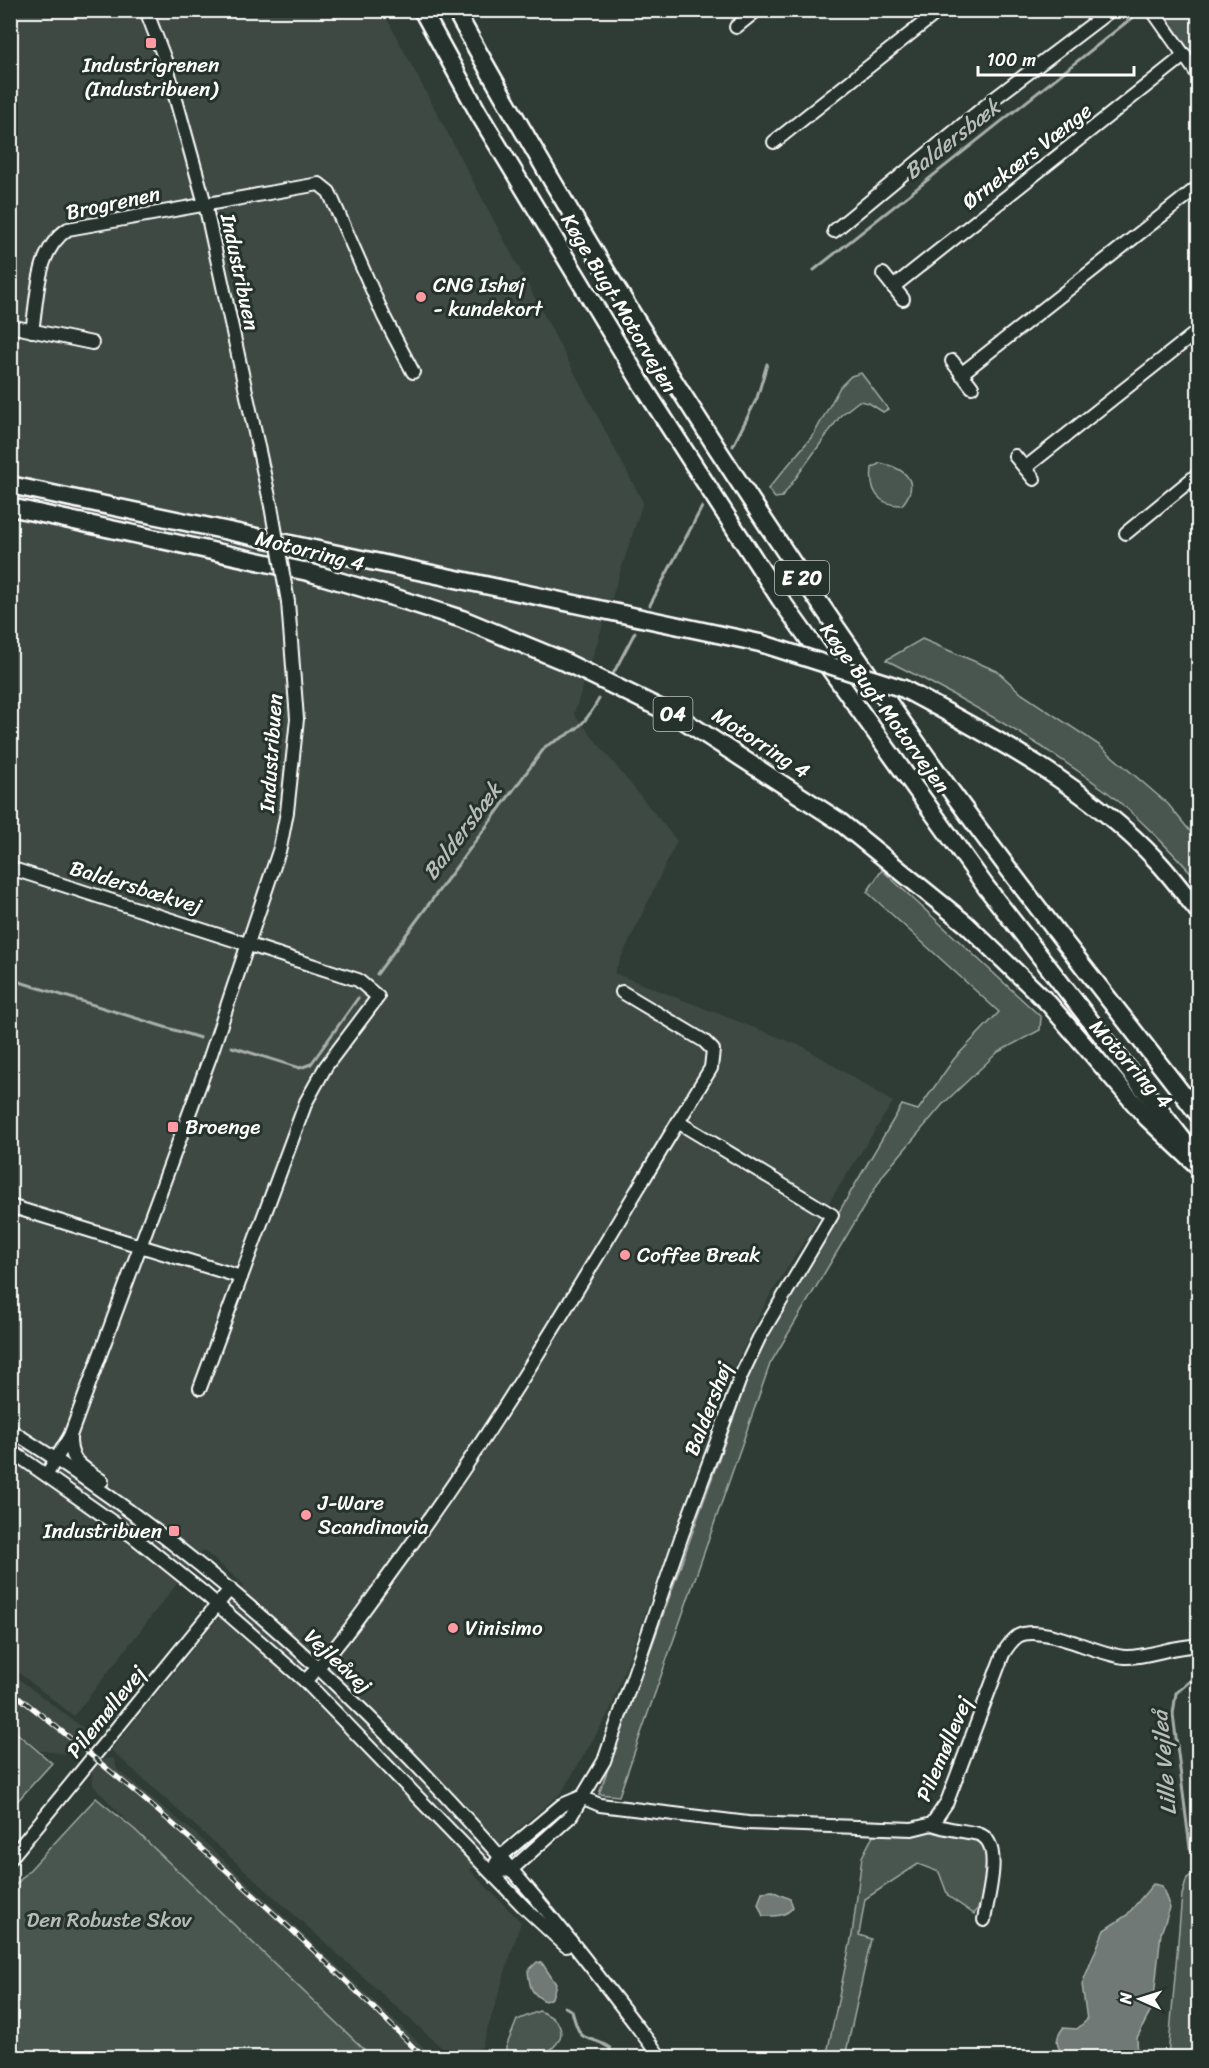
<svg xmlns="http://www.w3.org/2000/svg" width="1209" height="2068" font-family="Sriracha,sans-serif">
  <rect width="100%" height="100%" fill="#2f3b35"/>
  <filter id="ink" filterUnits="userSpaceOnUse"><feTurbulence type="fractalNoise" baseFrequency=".0167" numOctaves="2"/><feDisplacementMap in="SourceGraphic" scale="12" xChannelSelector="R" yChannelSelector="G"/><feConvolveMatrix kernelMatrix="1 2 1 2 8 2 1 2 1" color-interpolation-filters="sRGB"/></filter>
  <g filter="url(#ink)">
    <!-- built -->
    <g fill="#3c4842">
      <polygon points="10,11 383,11 643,502 574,714 677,841 614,973 804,1047 893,1102 769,1297 732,1372 610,1711 562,1792 470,1870 521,1922 482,2047 452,2057 111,1750 244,1585 203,1550 74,1716 11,1667"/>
      <polygon points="11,1673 83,1728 83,1743 74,1755 36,1750 11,1728"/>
      <polygon points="114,1758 117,1769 196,1834 434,2057 372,2057 134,1829 93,1785 92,1770 100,1760"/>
    </g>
    <!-- green -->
    <g fill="#4a544f" stroke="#a4aaa7" stroke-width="1.5">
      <polygon points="1162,11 1198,11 1198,63"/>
      <polygon points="861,373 888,409 883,412 869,403 859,401 841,415 782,497 775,498 768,489 814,434 840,387 851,376"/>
      <path d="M880 463C904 468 922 481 902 505 878 506 869 490 872 468Z"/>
      <path d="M922 639 997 671 1022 694 1099 745 1168 804 1198 841V880C1169 849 1139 817 1106 791 1037 740 963 698 886 660Z"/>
      <polygon points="882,870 1041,1017 1040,1030 998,1052 943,1104 883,1175 770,1364 619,1796 599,1794 751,1369 774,1322 902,1105 918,1110 954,1059 999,1012 867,892"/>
      <polygon points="11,1728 52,1763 12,1807 10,1805"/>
      <polygon points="96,1798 134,1829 372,2057 11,2057 11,1890"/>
      <polygon points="1198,1806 1198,2057 1168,2057 1182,1895 1187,1878 1198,1871 1196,1810"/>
      <polygon points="938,1831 978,1841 988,1852 982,1902 974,1914 948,1896 939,1872 918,1864 865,1899 859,1935 871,1939 845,2057 826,2058 852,1935 862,1857 874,1834"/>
      <path d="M539 2011C568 2022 568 2042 540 2056 533 2060 516 2058 507 2057L506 2047 517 2020Z"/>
    </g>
    <!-- water -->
    <g fill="#707975" stroke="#a9afac" stroke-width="1.5">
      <path d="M1153 1884 1162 1886 1170 1908 1161 1933 1153 2006 1137 2038 1138 2057H1065C1056 2046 1054 2040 1063 2028L1077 2029 1087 2020 1082 1984 1104 1930 1127 1915Z"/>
      <path d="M772 1891 790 1899 793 1907C786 1917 774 1916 763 1916L758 1904 762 1892Z"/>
      <path d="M537 1962 542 1963 556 1984 552 1998 545 2001C530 1993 530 1987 528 1971Z"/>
    </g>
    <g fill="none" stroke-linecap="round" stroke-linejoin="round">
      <!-- stream -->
      <g stroke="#a9afac" stroke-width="3">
        <polyline points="814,270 1138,13"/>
        <polyline points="733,446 757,398 767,364"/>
        <polyline points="650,605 702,507"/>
        <polyline points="613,674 635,632"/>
        <path d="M377 974 546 746C575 731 583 728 599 699"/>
        <polyline points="10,979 200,1038"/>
        <polyline points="232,1047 300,1068 311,1064 358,998"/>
        <polyline points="1198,1674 1176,1693 1173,1714 1190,1848 1198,1856"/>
        <path d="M565 2007 572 2011C582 2049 584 2031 610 2048L611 2058"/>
      </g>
      <!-- minor casing -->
      <g stroke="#fff" stroke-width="16">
        <g id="minor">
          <polyline points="146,10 165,60 205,204 271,506"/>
          <polyline points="1152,10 1198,75"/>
          <polyline points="736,27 757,10"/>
          <polyline points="774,142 940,10"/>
          <polyline points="834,231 995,98 1111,10"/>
          <polyline points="883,274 903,299"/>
          <polyline points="893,287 1185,55"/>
          <polyline points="10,326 92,343"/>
          <path d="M32 331C38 296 36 250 68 229L319 184 329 192 384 317 413 372"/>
          <polyline points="952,361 972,387"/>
          <polyline points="961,374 1198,187"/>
          <polyline points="1015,456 1034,479"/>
          <polyline points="1025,468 1198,331"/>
          <polyline points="1126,533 1198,474"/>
          <polyline points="10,868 358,980 378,997 326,1066 306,1102 200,1388"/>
          <polyline points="622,992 704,1041 713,1050 711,1068 678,1122"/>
          <polyline points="10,1206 241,1277"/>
          <path d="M10 1430C210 1554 383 1717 534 1896 578 1948 619 2003 661 2058"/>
          <path d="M70 1436C69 1463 82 1466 102 1481"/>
          <polyline points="10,1450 134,1537 205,1594 305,1681 525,1908 566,1946"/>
          <polyline points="47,1474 70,1436 210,1057 280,848 287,812 297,719 288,602"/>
          <path d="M305 1681C342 1644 372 1598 403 1556 504 1417 590 1268 678 1122L832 1215 759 1338 741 1376 682 1535 604 1761 571 1816 511 1870 491 1872"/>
          <path d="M581 1797 600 1805 748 1823 912 1829 932 1824 947 1802 1003 1654C1007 1647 1011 1641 1018 1636 1041 1623 1097 1655 1125 1657 1147 1658 1174 1645 1198 1646"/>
          <path d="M932 1824C948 1830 962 1830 978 1834 1005 1841 987 1900 984 1920"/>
          <polyline points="10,1859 230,1589"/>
          <polyline points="496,1863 500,1857 562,1805 581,1797"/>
        </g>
      </g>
      <!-- highway casing -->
      <g stroke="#fff" stroke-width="21">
        <g id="highway">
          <polyline points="422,10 479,114 643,386 780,599 986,887 1187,1145"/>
          <path d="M455 10C594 263 752 511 919 746 1007 872 1104 992 1198 1114"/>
          <polyline points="10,485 760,643"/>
          <polyline points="10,507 308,572 396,598 462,619 561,660 680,718 839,821 966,924 1049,1004 1147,1118 1198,1166"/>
          <path d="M904 689C994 737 1087 786 1158 862 1172 877 1185 895 1198 911"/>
        </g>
      </g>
      <!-- minor -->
      <use href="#minor" stroke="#26332d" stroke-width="12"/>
      <!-- highway -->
      <use href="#highway" stroke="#26332d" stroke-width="16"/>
      <!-- rail casing -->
      <g stroke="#fff" stroke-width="5">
        <path id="rail" d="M10 1690C155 1804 294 1926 424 2058"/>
      </g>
      <!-- rail -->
      <use href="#rail" stroke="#26332d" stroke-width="3" stroke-dasharray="9" stroke-linecap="butt"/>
      <!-- minor-bridge casing -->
      <g stroke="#fff" stroke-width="16" stroke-linecap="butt">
        <polyline id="minor-bridge" points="271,506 288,602"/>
      </g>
      <!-- highway-bridge casing -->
      <g stroke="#fff" stroke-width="21" stroke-linecap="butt">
        <polyline id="highway-bridge" points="760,643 904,689"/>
      </g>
      <!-- minor-bridge -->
      <use href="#minor-bridge" stroke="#26332d" stroke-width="12"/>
      <!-- highway-bridge -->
      <use href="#highway-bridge" stroke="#26332d" stroke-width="16"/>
    </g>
  </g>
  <!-- markers -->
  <g fill="#ff9aa2" stroke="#26332d" stroke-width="2">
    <rect x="145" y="37" width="12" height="12" rx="3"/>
    <circle cx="421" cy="297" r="6"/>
    <rect x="167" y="1121" width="12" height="12" rx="3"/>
    <circle cx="625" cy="1255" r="6"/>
    <circle cx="306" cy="1515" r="6"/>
    <rect x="168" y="1525" width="12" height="12" rx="3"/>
    <circle cx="453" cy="1628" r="6"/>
  </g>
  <g text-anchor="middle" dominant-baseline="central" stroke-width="6" stroke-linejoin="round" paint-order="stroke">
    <!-- shield labels -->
    <g fill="#26332d" stroke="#bec2c0" stroke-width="1.5">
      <rect x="775" y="561" width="54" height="34" rx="4.5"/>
      <rect x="653.5" y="697" width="39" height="34" rx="4.5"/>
    </g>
    <g font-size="20" font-weight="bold" fill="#fff">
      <text x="802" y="578">E 20</text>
      <text x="673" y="714">O4</text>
    </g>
    <!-- poi labels -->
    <g font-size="21" fill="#fff" stroke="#26332d" text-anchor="start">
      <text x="151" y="65" text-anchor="middle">Industrigrenen<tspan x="151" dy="24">(Industribuen)</tspan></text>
      <text x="433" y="285">CNG Ishøj<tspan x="433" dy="24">- kundekort</tspan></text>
      <text x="185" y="1127">Broenge</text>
      <text x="637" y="1255">Coffee Break</text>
      <text x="318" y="1503">J-Ware<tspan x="318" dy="24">Scandinavia</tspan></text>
      <text x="162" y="1531" text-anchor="end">Industribuen</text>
      <text x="465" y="1628">Vinisimo</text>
    </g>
    <!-- street labels -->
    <g font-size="21" fill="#fff" stroke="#26332d">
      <text transform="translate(1027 156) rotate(-38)">Ørnekærs Vænge</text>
      <text transform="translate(113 203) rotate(-12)">Brogrenen</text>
      <text transform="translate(240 272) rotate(78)">Industribuen</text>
      <text transform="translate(619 303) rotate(59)">Køge Bugt Motorvejen</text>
      <text transform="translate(310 551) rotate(14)">Motorring 4</text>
      <text transform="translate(885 708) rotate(54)">Køge Bugt Motorvejen</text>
      <text transform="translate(761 743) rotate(33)">Motorring 4</text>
      <text transform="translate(271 753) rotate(-86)">Industribuen</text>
      <text transform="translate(136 887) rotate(17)">Baldersbækvej</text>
      <text transform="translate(1131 1064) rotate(48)">Motorring 4</text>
      <text transform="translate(708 1409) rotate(-69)">Baldershøj</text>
      <text transform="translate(338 1661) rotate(43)">Vejleåvej</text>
      <text transform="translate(106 1712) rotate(-51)">Pilemøllevej</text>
      <text transform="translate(944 1749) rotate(-67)">Pilemøllevej</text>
    </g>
    <!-- park labels -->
    <g font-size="21" fill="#b7bbb9" stroke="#26332d">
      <text x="109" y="1920">Den Robuste Skov</text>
    </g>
    <!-- water labels -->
    <g font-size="22" font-style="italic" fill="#b8bcba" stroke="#26332d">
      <text transform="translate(952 139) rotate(-38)">Baldersbæk</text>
      <text transform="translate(462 831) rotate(-53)">Baldersbæk</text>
      <text transform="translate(1164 1763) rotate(-95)">Lille Vejleå</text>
    </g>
  </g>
  <!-- margin -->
  <rect width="1209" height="2068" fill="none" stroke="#26332d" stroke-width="36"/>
  <rect x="18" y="18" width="1173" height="2032" fill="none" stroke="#fff" stroke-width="2" filter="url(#ink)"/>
  <!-- north arrow -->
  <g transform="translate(1140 1999) rotate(273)" stroke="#26332d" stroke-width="4.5" paint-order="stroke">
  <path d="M0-4.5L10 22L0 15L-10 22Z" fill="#ffffff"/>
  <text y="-9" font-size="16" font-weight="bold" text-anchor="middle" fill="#ffffff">N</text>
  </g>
  <!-- scale -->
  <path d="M978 66v9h156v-9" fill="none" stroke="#ffffff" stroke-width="3"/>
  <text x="987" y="66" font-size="18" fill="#ffffff" stroke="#26332d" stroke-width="4.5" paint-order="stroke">100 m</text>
</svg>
